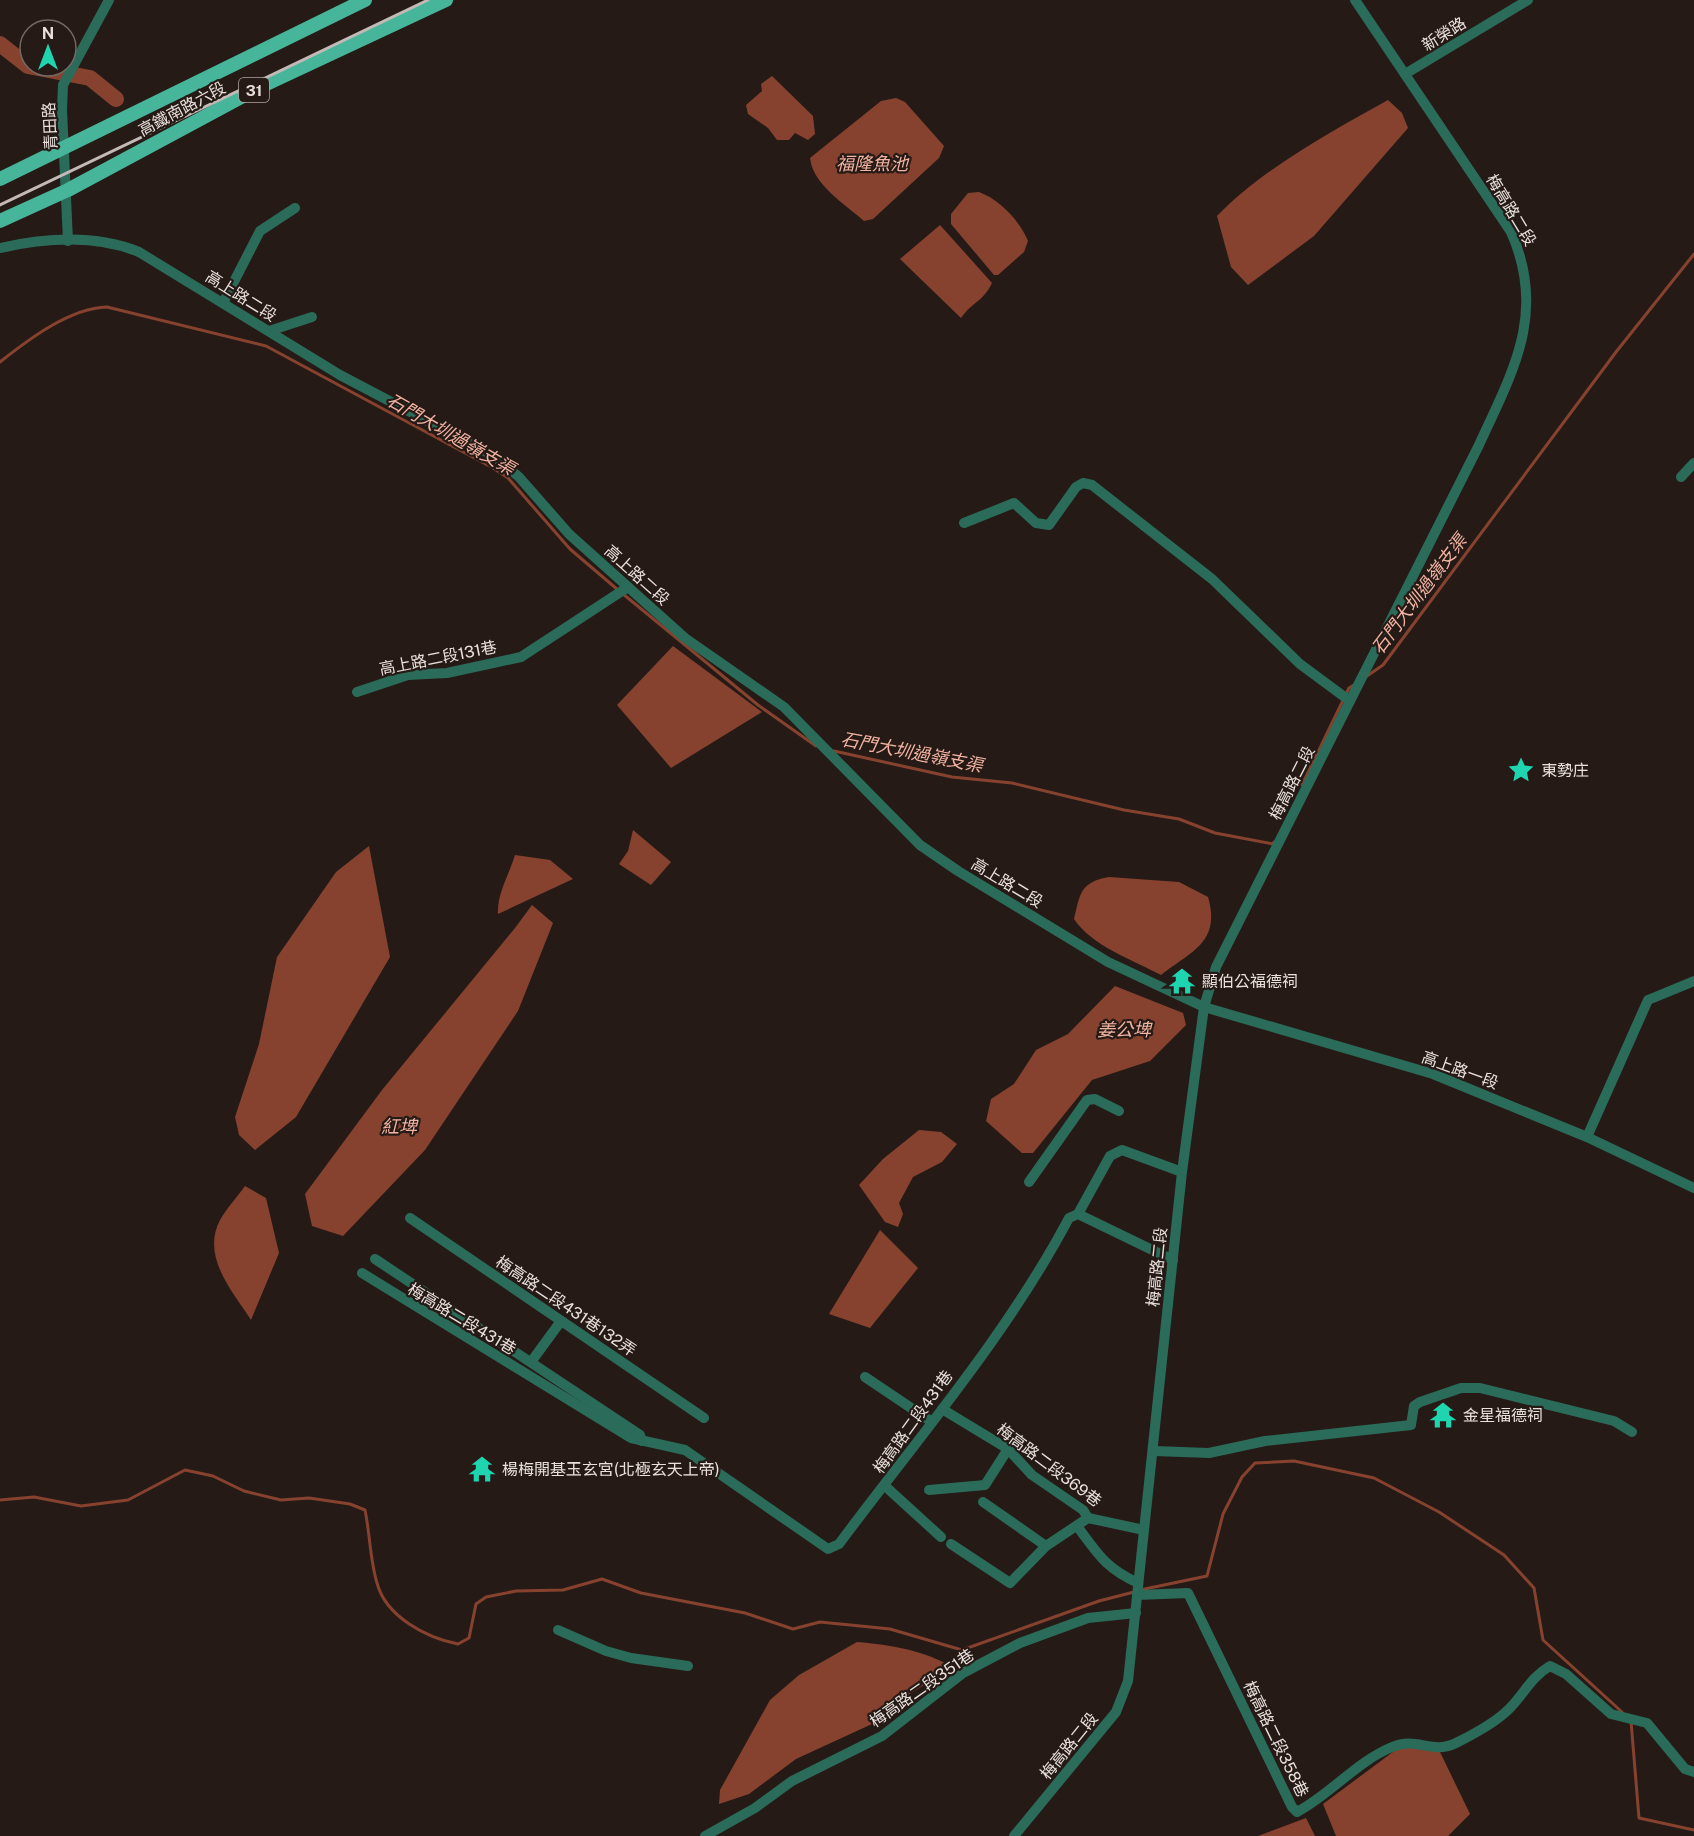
<svg xmlns="http://www.w3.org/2000/svg" width="1694" height="1836" font-family="'Public Sans','Noto Sans TC',sans-serif">
  <rect width="100%" height="100%" fill="#261a16"/>
  <!-- water -->
  <g fill="#86422f">
    <polygon points="772,76 813,116 815,134 808,140 795,133 789,140 777,140 768,128 748,114 746,105 762,91 761,84"/>
    <path d="M896 98 905 102 944 146 939 158 873 219 864 221C845 204 813 185 810 158L881 101Z"/>
    <path d="M1388 100 1402 113 1408 128 1314 236 1248 285 1231 267 1217 216C1264 168 1329 133 1388 100Z"/>
    <path d="M979 192C1000 200 1019 220 1028 241L1024 252 998 275H994L951 224V214L968 193Z"/>
    <path d="M940 225 992 283C983 302 973 301 961 318L900 259Z"/>
    <polygon points="673,646 762,712 671,768 617,705"/>
    <polygon points="633,830 671,862 651,885 619,864 628,851"/>
    <polygon points="369,846 390,957 296,1117 255,1150 239,1135 235,1117 259,1044 277,957 336,872"/>
    <path d="M515 855 550 860 573 879 498 914C497 893 509 875 515 855Z"/>
    <path d="M1109 877 1179 882 1208 897C1221 942 1192 951 1161 975 1133 960 1092 946 1074 919 1080 894 1080 882 1109 877Z"/>
    <polygon points="532,905 553,923 518,1011 425,1150 343,1236 312,1226 305,1194 382,1090 515,928"/>
    <polygon points="1115,986 1183,1013 1186,1025 1150,1061 1092,1080 1033,1153 1022,1153 986,1121 991,1099 1014,1084 1036,1050 1068,1034"/>
    <polygon points="919,1130 941,1132 957,1144 942,1162 913,1177 899,1203 903,1214 898,1227 885,1222 859,1185 883,1159"/>
    <path d="M245 1186 266 1198 279 1253 251 1320C232 1290 201 1257 220 1220 227 1208 237 1197 245 1186Z"/>
    <polygon points="880,1230 918,1268 870,1328 829,1314"/>
    <path d="M857 1642C892 1645 922 1650 953 1667L892 1705 872 1724 796 1759 749 1794 719 1804 720 1790 770 1700 799 1675Z"/>
    <polygon points="1405,1743 1439,1750 1470,1814 1448,1836 1336,1836 1323,1804"/>
    <polygon points="1306,1818 1315,1836 1258,1836"/>
  </g>
  <g fill="none" stroke-linecap="round" stroke-linejoin="round">
    <!-- stream -->
    <g stroke="#86422f" stroke-width="3">
      <path d="M0 362C29 339 70 308 107 307L266 346 493 468 508 478 570 549 618 590"/>
      <polyline points="623,594 758,705 816,746"/>
      <polyline points="1367,676 1383,665 1616,352 1694,254"/>
      <polyline points="834,751 952,777 1012,783 1124,810 1179,819 1215,833 1273,844 1274,842"/>
      <polyline points="1302,785 1349,688 1354,685"/>
      <path d="M0 1500 34 1497 81 1506 128 1500 185 1470 213 1476 244 1491 281 1500 309 1498 350 1504 365 1510C370 1534 370 1560 377 1583 386 1617 427 1638 458 1644L469 1638 476 1604 486 1597 516 1591 563 1590 602 1579 641 1593 745 1613 793 1629 820 1622 890 1629 962 1650 1099 1601 1134 1592"/>
      <polyline points="1140,1590 1207,1576 1223,1514 1242,1477 1255,1463 1294,1461 1374,1478 1439,1512 1504,1555 1534,1588 1543,1640 1622,1712"/>
      <polyline points="1631,1721 1639,1818 1694,1830"/>
    </g>
    <!-- river -->
    <polyline stroke="#86422f" stroke-width="16" points="0,44 28,66 90,78 116,99"/>
    <!-- minor -->
    <g stroke="#2a6b5a" stroke-width="10">
      <polyline points="1405,74 1528,0"/>
      <polyline points="68,241 62,110 63,85 109,0"/>
      <path d="M0 248C45 238 95 234 139 252L340 375 494 456 519 477 569 534 685 638 784 707 920 845 958 871 1108 962 1204 1007 1433 1074 1587 1137 1694 1188"/>
      <polyline points="223,303 260,231 295,208"/>
      <polyline points="269,331 312,317"/>
      <polyline points="1681,477 1694,463"/>
      <polyline points="964,523 1014,503 1036,523 1049,525 1076,487 1083,483 1092,485 1212,579 1300,664 1350,701"/>
      <polyline points="357,692 408,675 447,673 521,657 628,587"/>
      <polyline points="1587,1137 1648,1000 1694,981"/>
      <polyline points="1029,1182 1087,1100 1095,1099 1119,1111"/>
      <polyline points="1078,1214 1110,1156 1122,1150 1182,1172"/>
      <polyline points="410,1218 704,1418"/>
      <polyline points="375,1259 640,1435 642,1441"/>
      <path d="M362 1273 631 1438 685 1450 828 1549 839 1544C918 1438 1007 1335 1069 1218L1078 1214 1173 1260"/>
      <polyline points="531,1362 561,1321"/>
      <polyline points="865,1377 932,1422"/>
      <polyline points="942,1409 1008,1449 1032,1475 1083,1510 1088,1518 1144,1530"/>
      <polyline points="1154,1451 1209,1453 1265,1441 1411,1425 1414,1406 1420,1402 1461,1388 1480,1388 1614,1421 1632,1432"/>
      <polyline points="885,1486 941,1537"/>
      <polyline points="929,1490 985,1485 1008,1449"/>
      <polyline points="983,1502 1046,1546"/>
      <path d="M1077 1526C1098 1554 1105 1568 1138 1583"/>
      <polyline points="951,1544 1010,1583 1046,1546 1088,1518"/>
      <path d="M1137 1595 1188 1593 1292 1807 1297 1812C1331 1794 1356 1762 1392 1747 1418 1736 1432 1756 1458 1742 1474 1734 1496 1722 1509 1709 1524 1694 1531 1677 1550 1666L1566 1674 1611 1714 1647 1723 1685 1769 1694 1772"/>
      <polyline points="558,1630 606,1651 631,1658 688,1666"/>
      <polyline points="705,1836 755,1808 792,1781 882,1736 963,1673 1020,1643 1088,1618 1136,1613"/>
      <path d="M1014 1836 1116 1712 1128 1681 1182 1172 1204 1007 1216 967 1479 445C1513 371 1547 313 1511 232L1355 0"/>
    </g>
    <!-- major -->
    <g stroke="#47b599" stroke-width="14">
      <polyline points="0,179 365,0"/>
      <polyline points="0,221 68,190 260,87 446,0"/>
    </g>
    <!-- rail -->
    <polyline stroke="#c3b9b6" stroke-width="3" points="0,205 428,0"/>
  </g>
  <!-- icons -->
  <defs>
    <g id="sight-bare" transform="scale(2.07)"><path d="M0-6L1.8-2.2L6-1.7L2.9 1.2L3.7 5.4L0 3.3L-3.7 5.4L-2.9 1.2L-6-1.7L-1.8-2.2Z" fill="#1fd5b0" stroke="#261a16" stroke-width="2.5" paint-order="stroke"/></g>
    <g id="temple-bare" transform="scale(2.07)"><path d="M0-6L5-2H3V0L6.5 2.5H4V6H1.5V3h-3V6H-4V2.5H-6.5L-3 0V-2H-5Z" fill="#1fd5b0" stroke="#261a16" stroke-width="2.5" paint-order="stroke"/></g>
  </defs>
  <g fill-rule="evenodd">
    <use href="#sight-bare" x="1521" y="770"/>
    <use href="#temple-bare" x="1182" y="981"/>
    <use href="#temple-bare" x="1443" y="1415"/>
    <use href="#temple-bare" x="482" y="1469"/>
  </g>
  <g text-anchor="middle" dominant-baseline="central" stroke-width="4.5" stroke-linejoin="round" paint-order="stroke">
    <!-- shield labels -->
    <rect fill="#261a16" stroke="#aea5a1" stroke-width="1.5" x="239" y="78" width="30" height="24" rx="4.5"/>
    <g font-size="15" font-weight="bold" fill="#e9e0dd">
      <text x="254" y="90">31</text>
    </g>
    <!-- street labels -->
    <g font-size="16" fill="#e9e0dd" stroke="#261a16">
      <text transform="translate(1444 34) rotate(-32)">新榮路</text>
      <text transform="translate(182 109) rotate(-28)">高鐵南路六段</text>
      <text transform="translate(50 126) rotate(-93)">青田路</text>
      <text transform="translate(1511 210) rotate(59)">梅高路二段</text>
      <text transform="translate(241 296) rotate(32)">高上路二段</text>
      <text transform="translate(637 575) rotate(42)">高上路二段</text>
      <text transform="translate(438 658) rotate(-11)">高上路二段131巷</text>
      <text transform="translate(1292 783) rotate(-63)">梅高路二段</text>
      <text transform="translate(1007 883) rotate(31)">高上路二段</text>
      <text transform="translate(1460 1070) rotate(20)">高上路一段</text>
      <text transform="translate(1157 1267) rotate(-84)">梅高路二段</text>
      <text transform="translate(566 1306) rotate(34)">梅高路二段431巷132弄</text>
      <text transform="translate(462 1319) rotate(31)">梅高路二段431巷</text>
      <text transform="translate(913 1422) rotate(-54)">梅高路二段431巷</text>
      <text transform="translate(1049 1465) rotate(37)">梅高路二段369巷</text>
      <text transform="translate(922 1688) rotate(-35)">梅高路二段351巷</text>
      <text transform="translate(1276 1739) rotate(64)">梅高路二段358巷</text>
      <text transform="translate(1069 1746) rotate(-51)">梅高路二段</text>
    </g>
    <!-- poi labels -->
    <g font-size="16" fill="#e9e0dd" stroke="#261a16" text-anchor="start">
      <text x="1541" y="770">東勢庄</text>
      <text x="1202" y="981">顯伯公福德祠</text>
      <text x="1463" y="1415">金星福德祠</text>
      <text x="502" y="1469">楊梅開基玉玄宮(北極玄天上帝)</text>
    </g>
    <!-- water labels -->
    <g font-size="18" font-style="italic" fill="#f2b3a2" stroke="#261a16">
      <text x="872" y="163">福隆魚池</text>
      <text transform="translate(451 434) rotate(30)">石門大圳過嶺支渠</text>
      <text transform="translate(1419 594) rotate(-53)">石門大圳過嶺支渠</text>
      <text transform="translate(912 752) rotate(11)">石門大圳過嶺支渠</text>
      <text x="1124" y="1029">姜公埤</text>
      <text x="399" y="1126">紅埤</text>
    </g>
  </g>
  <!-- north arrow -->
  <g transform="translate(48 48)"><circle r="28" fill="#261a16" stroke="#746966" stroke-width="1.5"/>
  <path d="M0-4.5L10 22L0 15L-10 22Z" fill="#1fd5b0"/>
  <text y="-9" font-size="16" font-weight="bold" text-anchor="middle" fill="#e9e0dd">N</text>
  </g>
</svg>
